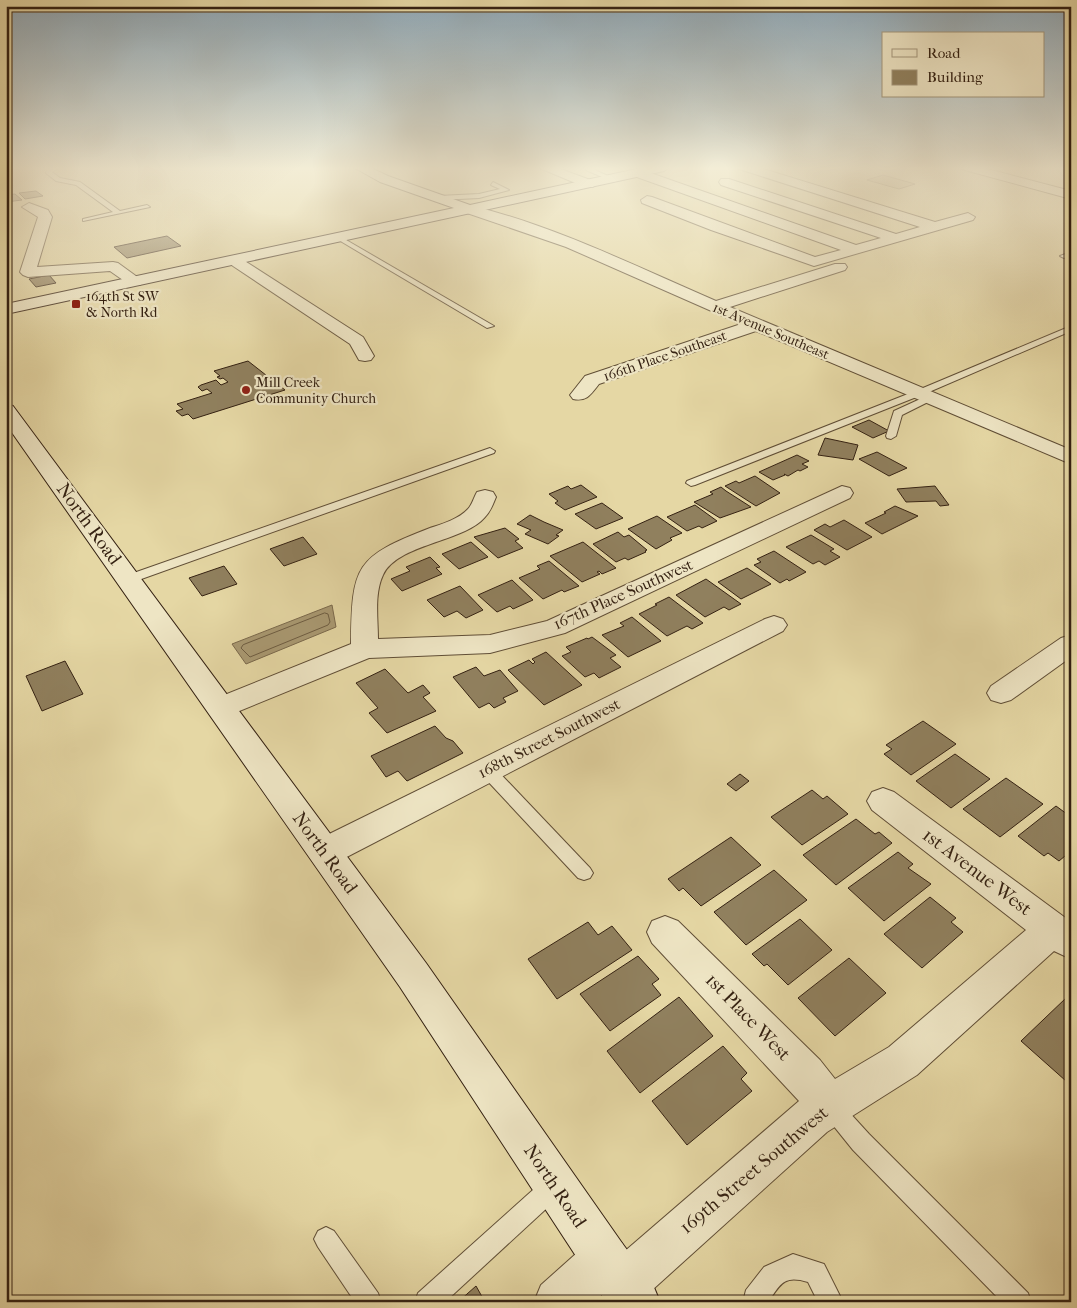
<svg xmlns="http://www.w3.org/2000/svg" width="1077" height="1308" font-family="'IM FELL French Canon',serif">
  <rect width="100%" height="100%" fill="#e5d7a4"/>
  <filter id="stains"><feTurbulence type="fractalNoise" baseFrequency=".004" numOctaves="4"/><feColorMatrix values="0 0 0 0 .2 0 0 0 0 .09 0 0 0 0 .02 0 0 0 .5 -.17"/></filter>
  <radialGradient id="worn" r=".72"><stop offset=".6" stop-color="#630" stop-opacity="0"/><stop offset="1" stop-color="#630" stop-opacity=".3"/></radialGradient>
  <!-- green -->
  <polygon fill="#c7b88b" stroke="#7e6c4e" points="883,175 915,184 899,189 867,180"/>
  <!-- water -->
  <polygon fill="#a99972" stroke="#7a694c" points="332,605 336,627 246,664 232,644"/>
  <g fill="none" stroke-linecap="round" stroke-linejoin="round">
    <!-- shore -->
    <polygon stroke="#6e5d42" stroke-width="1" points="325,613 328,614 330,622 328,625 250,657 241,648 243,645"/>
  </g>
  <!-- building -->
  <g fill="#90805e" stroke="#342112">
    <polygon points="36,191 43,196 25,199 19,193"/>
    <polygon points="15,194 22,200 6,202 6,195"/>
    <polygon points="167,236 181,246 127,258 114,247"/>
    <polygon points="49,275 56,283 36,287 29,279"/>
    <polygon points="248,361 285,390 193,419 188,414 182,416 176,411 183,409 177,404 212,393 207,389 202,391 198,387 201,385 216,380 221,385 228,382 223,378 220,379 217,377 220,376 214,371"/>
    <polygon points="869,420 889,431 873,438 852,427"/>
    <polygon points="825,438 858,445 853,460 818,455"/>
    <polygon points="877,452 907,468 889,476 859,459"/>
    <polygon points="797,455 809,461 802,464 808,467 800,471 798,470 788,476 784,474 785,475 773,480 759,472"/>
    <polygon points="755,476 780,493 756,506 725,486 736,481 739,483"/>
    <polygon points="581,485 597,497 565,510 555,503 558,501 549,494 568,486 571,489"/>
    <polygon points="935,486 949,505 940,506 936,501 906,502 897,489"/>
    <polygon points="721,487 726,491 751,507 720,518 694,502 713,494 710,492"/>
    <polygon points="602,503 623,518 596,529 575,514"/>
    <polygon points="695,505 717,521 702,528 699,526 687,531 667,517"/>
    <polygon points="895,506 918,516 882,534 865,523 886,513 884,512"/>
    <polygon points="530,515 544,522 563,530 556,535 559,536 548,544 525,534 531,530 517,524"/>
    <polygon points="657,516 682,533 670,538 672,540 656,549 628,529"/>
    <polygon points="844,520 872,537 847,550 814,530 825,524 830,527"/>
    <polygon points="505,528 519,539 515,541 523,548 498,558 474,537"/>
    <polygon points="618,532 624,537 629,535 647,550 645,551 646,552 628,560 625,558 616,562 593,544"/>
    <polygon points="811,535 834,549 830,551 840,557 825,565 819,561 813,564 786,547"/>
    <polygon points="303,537 317,554 284,566 270,549"/>
    <polygon points="471,542 488,557 459,569 442,554"/>
    <polygon points="583,542 616,568 602,574 599,571 597,572 600,574 582,582 550,556"/>
    <polygon points="774,551 806,572 789,581 787,579 780,583 754,565 761,562 757,559"/>
    <polygon points="430,557 440,567 436,568 442,574 402,591 391,579 410,571 406,567"/>
    <polygon points="549,561 579,586 564,592 562,590 543,599 519,578 540,569 537,566"/>
    <polygon points="224,566 237,584 202,596 189,578"/>
    <polygon points="747,568 771,584 741,599 718,582"/>
    <polygon points="706,579 741,604 729,610 724,607 705,617 676,595"/>
    <polygon points="512,580 533,600 513,609 510,606 497,612 478,595"/>
    <polygon points="460,586 483,610 466,618 457,611 444,617 427,600"/>
    <polygon points="669,597 703,623 692,629 687,626 667,636 639,614 657,605 655,604"/>
    <polygon points="632,617 661,641 628,657 602,635 624,626 620,623"/>
    <polygon points="592,637 616,655 610,658 621,667 599,678 594,673 585,677 562,656 571,652 566,647 587,638 588,639"/>
    <polygon points="546,652 582,685 544,705 508,670 529,660 533,664 535,662 532,659"/>
    <polygon points="65,661 83,694 42,711 26,676"/>
    <polygon points="476,667 484,676 500,670 518,691 503,698 506,702 494,708 489,703 479,708 453,677"/>
    <polygon points="385,669 408,693 423,685 430,693 423,697 436,711 387,733 369,713 378,708 356,683"/>
    <polygon points="923,721 956,744 911,775 884,754 892,749 886,745"/>
    <polygon points="435,726 446,738 453,741 463,753 407,781 398,771 386,777 371,756"/>
    <polygon points="955,754 990,779 951,808 916,781"/>
    <polygon points="740,774 749,781 736,791 727,784"/>
    <polygon points="1006,778 1043,804 1000,837 963,809"/>
    <polygon points="812,790 823,799 827,796 848,814 802,845 771,817"/>
    <polygon points="1056,806 1071,817 1071,851 1059,861 1048,853 1044,856 1018,836"/>
    <polygon points="856,819 875,834 879,832 892,843 836,885 803,855"/>
    <polygon points="731,837 761,865 701,906 683,888 679,891 668,879"/>
    <polygon points="898,852 913,864 908,868 931,884 884,921 848,888"/>
    <polygon points="774,870 807,900 746,945 714,912"/>
    <polygon points="930,897 956,918 951,922 963,932 922,968 884,934"/>
    <polygon points="800,919 832,950 788,985 767,964 764,966 752,954"/>
    <polygon points="588,922 598,935 612,926 632,950 557,999 528,959"/>
    <polygon points="638,956 659,979 652,984 661,995 610,1031 580,994"/>
    <polygon points="849,958 886,993 835,1036 798,998"/>
    <polygon points="679,997 713,1036 640,1093 607,1051"/>
    <polygon points="1066,998 1071,1002 1071,1076 1066,1081 1021,1041"/>
    <polygon points="723,1046 747,1073 741,1079 752,1091 687,1145 652,1101"/>
    <polygon points="476,1286 485,1302 458,1302"/>
  </g>
  <g fill="none" stroke-linecap="round" stroke-linejoin="round">
    <!-- lane casing -->
    <g stroke="#604e36" stroke-width="2">
      <g id="lane">
        <polygon points="50,167 60,167 52,172 60,178 80,182 120,211 147,205 150,207 83,221 83,219 113,212 76,185 56,181 46,173 47,169"/>
        <polygon points="587,167 595,167 593,169 614,179 609,180 586,170"/>
        <polygon points="493,182 509,190 479,198 438,200 435,198 438,196 479,194 500,189 491,185"/>
        <polygon points="337,237 341,237 494,326 487,328 337,239"/>
        <polygon points="1071,252 1071,256 1064,258 1060,256"/>
        <polygon points="1071,326 1071,331 929,392 695,485 691,486 686,483 687,481 923,388"/>
        <polygon points="929,395 934,398 932,400 902,415 896,436 891,439 887,438 886,436 894,411"/>
        <polygon points="490,448 495,451 494,453 133,582 129,583 123,579 125,576"/>
        <polygon points="487,764 493,766 590,868 593,873 590,878 584,880 578,878 481,774 479,770 481,766"/>
        <polygon points="831,1096 838,1100 869,1134 1028,1293 1031,1302 1002,1302 853,1150 824,1114 820,1107 824,1100"/>
        <polygon points="552,1177 560,1180 563,1188 560,1196 445,1302 415,1302 418,1293 544,1180"/>
        <polygon points="326,1227 334,1231 378,1293 381,1302 355,1302 318,1247 314,1239 318,1231"/>
        <path d="M793 1254 824 1264 843 1302H818L808 1282C784 1275 781 1283 768 1302H743L746 1290 764 1267Z"/>
      </g>
    </g>
    <!-- street casing -->
    <g stroke="#604e36" stroke-width="2">
      <g id="street">
        <polygon points="537,167 555,167 593,181 595,184 593,187 585,187"/>
        <polygon points="737,167 757,167 935,222 968,213 975,217 973,220 814,266 711,230 642,203 641,200 647,196 652,197 815,257 841,250 634,176 632,173 638,169 642,170 856,245 881,238 721,185 719,182 721,179 729,179 896,234 920,227 739,169"/>
        <polygon points="959,167 980,167 1071,191 1071,199 961,169"/>
        <polygon points="29,203 48,210 52,217 37,267 113,262 118,263 140,279 143,282 140,285 130,285 110,271 28,277 23,275 20,272 38,217 22,207"/>
        <path d="M469 205C555 226 635 266 716 301L835 264H845L847 267 845 270 730 307 1071 450V464L756 331 599 384C591 394 587 402 573 399L570 395 585 376 741 324 566 247 464 212 462 209 464 206Z"/>
        <polygon points="235,257 240,258 363,337 374,356 371,360 365,361 359,360 350,344 230,264 228,261 230,258"/>
        <path d="M842 486 850 488 853 493 850 498 565 633 490 653 369 658 232 714 222 717 212 714 207 707 212 700 351 644C352 565 355 557 430 528 442 524 459 519 468 509 472 505 474 497 477 492L485 490 493 492 496 497C493 504 491 511 485 517 464 542 397 544 383 575 374 594 378 619 378 639L490 635 547 621Z"/>
        <polygon points="774,616 783,619 787,625 783,631 337,862 325,866 313,862 308,852 313,842 765,619"/>
        <polygon points="1071,635 1071,657 1011,700 1001,703 991,700 987,693 991,686 1061,638"/>
        <polygon points="883,788 894,792 1071,922 1071,959 1054,951 917,1075 827,1132 640,1301 608,1302 603,1294 594,1302 534,1302 541,1285 588,1243 605,1236 622,1243 625,1251 799,1101 652,943 647,932 652,921 665,916 678,921 820,1060 835,1079 889,1047 1026,930 872,810 867,801 872,792"/>
      </g>
    </g>
    <!-- secondary casing -->
    <g stroke="#342112" stroke-width="2">
      <g id="secondary">
        <polygon points="353,167 369,167 388,176 470,205 646,167 670,167 664,171 6,314 6,304 454,208 380,182"/>
        <polygon points="6,404 13,406 426,963 622,1243 653,1285 660,1302 606,1302 400,987 6,424"/>
      </g>
    </g>
    <!-- lane -->
    <use href="#lane" fill="#eee5c4" fill-rule="evenodd"/>
    <!-- street -->
    <use href="#street" fill="#eee5c4" fill-rule="evenodd"/>
    <!-- secondary -->
    <use href="#secondary" fill="#eee5c4" fill-rule="evenodd"/>
  </g>
  <!-- sky -->
  <linearGradient id="sky" x2="0" y2="1"><stop stop-color="#8fa9b9"/><stop offset="0.48" stop-color="#f3edd6"/><stop offset="1" stop-color="#f3edd6" stop-opacity="0"/></linearGradient>
  <rect width="1077" height="351" fill="url(#sky)"/>
  <!-- markers -->
  <g fill="#8f2418" stroke="#eee5c4" stroke-width="2">
    <rect x="71" y="299" width="10" height="10" rx="2.5"/>
    <circle cx="246" cy="390" r="5"/>
  </g>
  <g text-anchor="middle" dominant-baseline="central" stroke-width="4.5" stroke-linejoin="round" paint-order="stroke">
    <!-- far-poi labels -->
    <g font-size="14" fill="#342112" stroke="#eee5c4" text-anchor="start">
      <text x="86" y="296">164th St SW<tspan x="86" dy="16">&amp; North Rd</tspan></text>
      <text x="256" y="382">Mill Creek<tspan x="256" dy="16">Community Church</tspan></text>
    </g>
    <!-- far-street labels -->
    <g font-size="14" fill="#342112" stroke="#eee5c4">
      <text transform="translate(771 331) rotate(23)">1st Avenue Southeast</text>
      <text transform="translate(665 356) rotate(-19)">166th Place Southeast</text>
    </g>
    <!-- street labels -->
    <g font-size="16" fill="#342112" stroke="#eee5c4">
      <text transform="translate(623 594) rotate(-24)">167th Place Southwest</text>
      <text transform="translate(549 738) rotate(-27)">168th Street Southwest</text>
    </g>
    <!-- near-street labels -->
    <g font-size="19" fill="#342112" stroke="#eee5c4">
      <text transform="translate(89 524) rotate(54)">North Road</text>
      <text transform="translate(325 853) rotate(54)">North Road</text>
      <text transform="translate(977 872) rotate(37)">1st Avenue West</text>
      <text transform="translate(748 1017) rotate(46)">1st Place West</text>
      <text transform="translate(754 1170) rotate(-40)">169th Street Southwest</text>
      <text transform="translate(555 1186) rotate(56)">North Road</text>
    </g>
  </g>
  <!-- margin -->
  <rect width="1077" height="1308" fill="none" stroke="#e5d7a4" stroke-width="25"/>
  <rect x="8" y="8" width="1062" height="1293" fill="none" stroke="#342112" stroke-width="2.5"/>
  <rect x="12" y="12" width="1052" height="1283" fill="none" stroke="#342112"/>
  <!-- legend -->
  <rect x="882" y="32" width="162" height="65" fill="#eee5c4" stroke="#a4977d"/>
  <rect x="892" y="49" width="25" height="8" fill="#eee5c4" stroke="#a4977d"/>
  <text x="927" y="58" font-size="15" fill="#342112">Road</text>
  <rect x="892" y="70" width="25" height="15" fill="#90805e" stroke="#a4977d"/>
  <text x="927" y="82" font-size="15" fill="#342112">Building</text>
  <rect width="100%" height="100%" filter="url(#stains)"/>
  <rect width="100%" height="100%" fill="url(#worn)"/>
</svg>
